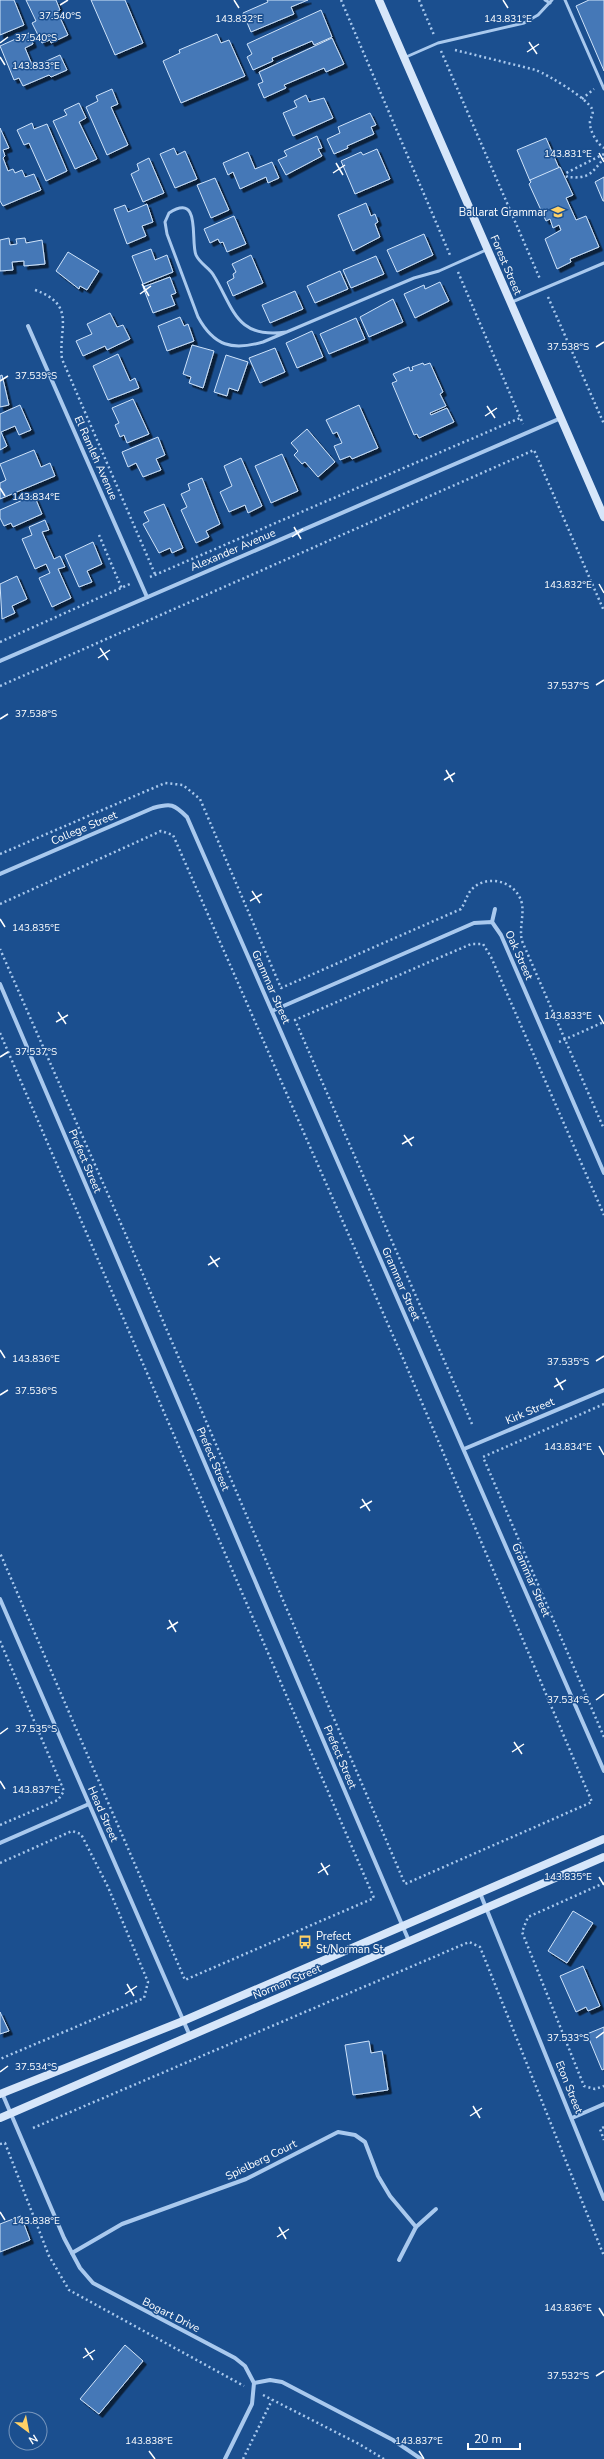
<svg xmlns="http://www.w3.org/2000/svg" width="604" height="2459" font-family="'Nunito Sans',sans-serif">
  <defs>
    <filter id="shadow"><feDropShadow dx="3.5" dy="3.5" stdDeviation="0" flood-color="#0009"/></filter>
  </defs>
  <rect width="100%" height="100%" fill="#1b4f8f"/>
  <!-- building -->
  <g fill="#4478b7" stroke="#cfe3fa" filter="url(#shadow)">
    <polygon points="0,0 14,0 24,25 0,35"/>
    <polygon points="26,0 56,0 60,10 57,11 68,35 51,43 50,40 42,43 32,23 36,21"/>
    <polygon points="91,0 125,0 143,43 115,55"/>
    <polygon points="267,0 308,0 291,7 294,14 251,32 243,13 268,2"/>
    <polygon points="589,0 604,0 604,71 576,6"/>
    <polygon points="321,10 332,37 314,45 312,41 272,58 273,61 253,70 247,57 252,54 247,44"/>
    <polygon points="29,33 33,44 25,48 33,67 60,55 67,70 51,77 49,75 23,86 19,78 14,80 0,46"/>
    <polygon points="217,34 221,43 229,40 245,76 181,103 163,61 180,53 179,50"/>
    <polygon points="332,38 344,64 326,72 324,68 284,85 286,88 264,98 258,84 263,82 259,72"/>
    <polygon points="112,89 118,104 111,107 128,145 107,155 86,107 98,101 96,96"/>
    <polygon points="306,95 309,102 324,98 333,118 293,136 283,113 297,107 294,101"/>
    <polygon points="79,103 86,118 79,122 97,159 75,169 53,121 67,115 64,110"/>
    <polygon points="370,113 376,125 371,127 374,134 347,146 348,148 334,154 327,139 340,133 338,127"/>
    <polygon points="32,123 34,129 47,124 67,171 46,181 29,143 24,145 17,130"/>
    <polygon points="0,128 9,148 3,150 5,156 3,158 8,171 13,169 15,173 22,170 25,177 34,174 41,190 3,206 0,201"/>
    <polygon points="317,136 322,148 318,149 322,156 286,175 278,160 287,156 284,151"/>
    <polygon points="546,138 559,168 530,181 517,150"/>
    <polygon points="174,148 177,155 185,151 197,179 175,188 160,154"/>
    <polygon points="377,149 390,179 355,194 341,161 361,152 363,155"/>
    <polygon points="248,152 255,169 272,162 279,178 268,183 266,177 240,189 233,172 228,175 223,163"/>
    <polygon points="149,158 164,193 143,202 131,174 139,170 137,164"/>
    <polygon points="560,167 573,195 566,198 576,220 586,216 599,247 570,259 571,262 557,269 545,239 561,230 559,225 553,228 550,219 546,221 529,184 531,182 530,180"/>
    <polygon points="604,177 604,201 603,201 595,182"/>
    <polygon points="215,178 229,210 211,218 197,185"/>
    <polygon points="366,203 371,216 375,214 378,222 375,224 380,237 353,251 338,215"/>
    <polygon points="147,204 153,222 142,226 146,236 127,244 114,209 125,205 128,212"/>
    <polygon points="234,216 246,244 227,252 223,242 220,243 218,239 210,243 204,229"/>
    <polygon points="424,234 433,255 397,272 387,250"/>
    <polygon points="9,238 10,245 17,244 16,239 25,238 26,243 42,240 45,264 24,266 24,261 12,262 13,270 0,271 0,240"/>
    <polygon points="151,249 155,260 167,255 173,272 143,284 132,256"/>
    <polygon points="68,252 99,271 87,290 80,286 79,289 56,271"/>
    <polygon points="251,255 263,283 233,296 227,282 234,278 233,274 236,272 232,264"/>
    <polygon points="376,256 384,274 351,288 343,270"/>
    <polygon points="340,271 348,289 315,303 307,286"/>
    <polygon points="170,277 176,293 171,295 175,305 153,313 143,287"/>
    <polygon points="440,282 449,301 415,318 404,294 424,285 425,289"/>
    <polygon points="295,291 303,309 270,323 262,305"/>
    <polygon points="393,299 403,322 369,337 360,317"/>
    <polygon points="110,313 117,327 123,325 130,339 107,350 105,346 83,356 76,341 92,334 87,324"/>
    <polygon points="180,317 184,326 188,324 194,341 167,351 158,326"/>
    <polygon points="356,318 365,339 329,354 320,334"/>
    <polygon points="312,331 323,357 297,368 286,343"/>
    <polygon points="192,345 214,351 203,388 189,383 191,377 183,374"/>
    <polygon points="275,348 285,372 260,383 249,358"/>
    <polygon points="118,354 130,381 135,378 139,388 108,400 93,366"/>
    <polygon points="226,355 248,362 238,391 229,388 227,396 214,392"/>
    <polygon points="423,363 424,365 430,363 443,392 440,394 446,406 430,413 431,415 447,408 454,422 419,438 417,434 414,435 392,383 397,381 393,374 409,367 410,371 413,370 412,367"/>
    <polygon points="2,375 9,405 0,407 0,376"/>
    <polygon points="133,399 149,434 127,443 124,435 120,437 115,425 119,423 112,408"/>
    <polygon points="20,405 31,430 19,435 15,426 1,432 7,446 0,450 0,414"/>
    <polygon points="359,405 378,448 352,459 350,456 340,460 334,446 342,443 337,432 333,434 326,420"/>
    <polygon points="307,429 335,462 318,477 305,462 302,464 294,455 298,451 291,443"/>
    <polygon points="158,437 165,455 156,459 161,470 143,477 136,463 128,467 122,452"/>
    <polygon points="34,450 41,467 50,463 55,476 0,499 0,483 6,480 0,464"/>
    <polygon points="282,454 298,491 271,503 255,466"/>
    <polygon points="241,458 262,506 248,513 245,505 229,512 220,492 232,486 224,466"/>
    <polygon points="202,478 220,524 206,531 209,537 196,543 181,510 187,507 181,494 190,490 188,484"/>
    <polygon points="34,495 42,514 13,527 11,523 4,526 0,518 0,510"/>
    <polygon points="164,504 183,548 172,553 170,548 159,553 143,524 149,521 144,512"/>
    <polygon points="45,520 49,530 42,532 54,559 60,556 65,567 58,569 71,598 52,607 39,578 50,573 46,564 35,569 22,539 32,535 29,527"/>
    <polygon points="93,542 102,564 87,571 92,582 79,587 65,555"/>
    <polygon points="17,576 27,599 12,606 15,613 2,619 0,584"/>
    <polygon points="573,1911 593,1923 567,1963 548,1951"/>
    <polygon points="583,1966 600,2006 588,2011 586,2007 576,2012 560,1976"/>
    <polygon points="0,2012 9,2031 0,2034"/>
    <polygon points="604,2027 604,2069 602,2070 587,2034"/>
    <polygon points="369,2041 371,2053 382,2051 388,2090 353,2095 345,2045"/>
    <polygon points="21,2216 30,2240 0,2252 0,2224"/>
    <polygon points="125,2345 143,2361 99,2414 80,2399"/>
  </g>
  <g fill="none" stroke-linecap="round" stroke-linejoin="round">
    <!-- path -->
    <g stroke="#a9c9ee" stroke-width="2.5" stroke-dasharray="2 3" stroke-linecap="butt">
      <polyline points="341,0 450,255"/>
      <polyline points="419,0 434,35"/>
      <path d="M455 50 536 70C548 75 587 98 592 109 594 114 591 117 590 121 589 130 597 144 604 148"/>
      <polyline points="441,51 540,279"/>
      <polyline points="582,99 594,89"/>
      <path d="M604 154 566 173 567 177C589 179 591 174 604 158"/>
      <polyline points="458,272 523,424"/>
      <path d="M35 290C77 305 58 328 62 359L155 574"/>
      <polyline points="548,297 604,424"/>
      <polyline points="99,535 122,589"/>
      <polyline points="150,577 520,418"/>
      <polyline points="0,642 130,584"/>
      <polyline points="0,686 534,450 604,611"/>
      <path d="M0 854 165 783 183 785 200 799 281 988 461 909C465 903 467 895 471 890 487 873 517 881 522 904 524 917 519 928 522 941L604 1129"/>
      <polyline points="0,904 161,831 173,835 405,1363 592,1802 405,1884 129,1242 0,949"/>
      <polyline points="0,1033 374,1898 185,1980 0,1553"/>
      <polyline points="559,1042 604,1022"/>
      <polyline points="604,1404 483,1457 604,1737"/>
      <polyline points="472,1424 295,1020 471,944 483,944 491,957 604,1215"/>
      <polyline points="0,1641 64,1791 58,1800 0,1825"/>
      <polyline points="0,1863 72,1831 81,1834 108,1887 148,1982 144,1998 0,2059"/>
      <polyline points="604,1883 528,1917 522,1932 584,2086 595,2089 604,2086"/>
      <polyline points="604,2127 600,2129 604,2140"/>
      <polyline points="33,2128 469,1942 480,1947 604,2256"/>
      <polyline points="0,2144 5,2143 49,2256 69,2290 244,2386"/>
      <polyline points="263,2395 359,2444 384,2459"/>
      <polyline points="243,2459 272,2400"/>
    </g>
    <!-- lane -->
    <g stroke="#a9c9ee" stroke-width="3">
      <polyline points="545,0 550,3"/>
      <polyline points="565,0 604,89"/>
      <polyline points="406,57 438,43 524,23 538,15 552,0"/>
      <polyline points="512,302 604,263"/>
      <path d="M286 332C236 339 234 309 214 276 210 268 200 264 196 255 190 241 202 192 169 213L165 222 167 234 198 317C214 346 232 351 263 342L414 278 439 271 486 250"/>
    </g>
    <!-- street -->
    <g stroke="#a9c9ee" stroke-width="4">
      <polyline points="28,326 147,597"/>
      <polyline points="0,661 561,418"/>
      <path d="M0 874 153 808C171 803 174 804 187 817L604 1771"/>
      <polyline points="492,922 495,909"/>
      <polyline points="0,984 409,1941"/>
      <polyline points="272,1011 474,923 492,922 501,935 604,1173"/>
      <polyline points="464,1449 604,1390"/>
      <polyline points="0,1599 190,2036"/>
      <polyline points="0,1843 89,1804"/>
      <polyline points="480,1893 604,2199"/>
      <polyline points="2,2093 64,2238 80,2268 93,2283 235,2358 245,2366 254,2383 270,2380 282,2382 393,2440 421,2459"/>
      <polyline points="572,2118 604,2104"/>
      <polyline points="72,2253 122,2224 246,2179 338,2132 355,2135 365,2142 378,2176 390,2196 416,2227"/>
      <polyline points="399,2260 416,2227 436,2209"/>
      <polyline points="225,2459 252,2404 254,2383"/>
    </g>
    <!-- secondary -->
    <g stroke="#d6e6fa" stroke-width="8">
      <polyline points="379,0 604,517"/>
      <polyline points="0,2094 183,2021 604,1839"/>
      <polyline points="0,2118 604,1857"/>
    </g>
  </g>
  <!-- ticks -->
  <path fill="none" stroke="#fff" stroke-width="1.5" d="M234 0 239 8M503 0 508 8M60 5 68 0M529 42 537 54M0 43 8 37M527 52 539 44M0 57 5 65M599 153 604 162M336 163 343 175M333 173 345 165M142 284 149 296M140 294 151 286M596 347 604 342M0 381 8 376M487 406 495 418M485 416 497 408M0 488 5 496M294 527 301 539M292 537 303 529M599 584 604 593M100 648 108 660M98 658 110 650M596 685 604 680M0 719 8 714M446 770 453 782M444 780 455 773M252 891 260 903M250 901 262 894M0 919 5 927M58 1012 66 1024M599 1015 604 1024M56 1022 68 1015M0 1057 8 1052M404 1135 412 1146M402 1144 414 1137M210 1256 218 1267M208 1265 220 1258M0 1350 5 1358M596 1361 604 1356M556 1378 563 1390M554 1387 566 1380M0 1395 8 1390M599 1446 604 1455M362 1499 370 1511M360 1508 372 1501M169 1620 176 1632M167 1629 178 1622M596 1700 604 1694M0 1734 8 1728M514 1742 522 1754M512 1752 524 1744M0 1781 5 1789M321 1863 328 1875M318 1873 330 1865M599 1877 604 1885M127 1984 134 1996M125 1994 137 1986M596 2038 604 2032M0 2072 8 2066M473 2106 480 2118M470 2116 482 2108M0 2212 5 2220M279 2227 286 2239M277 2237 289 2229M599 2308 604 2316M85 2348 93 2360M83 2358 95 2350M596 2376 604 2371M149 2451 155 2459M419 2451 424 2459"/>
  <!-- icons -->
  <defs>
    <g id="school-bare" transform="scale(1.08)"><path d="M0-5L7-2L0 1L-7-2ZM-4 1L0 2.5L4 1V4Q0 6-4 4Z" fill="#ffd166" stroke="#1b4f8f" stroke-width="2.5" paint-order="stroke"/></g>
    <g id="bus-bare" transform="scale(1.08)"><path d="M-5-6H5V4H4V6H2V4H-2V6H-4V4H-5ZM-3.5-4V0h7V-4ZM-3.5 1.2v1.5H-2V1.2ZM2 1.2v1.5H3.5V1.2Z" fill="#ffd166" stroke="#1b4f8f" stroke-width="2.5" paint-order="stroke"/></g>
  </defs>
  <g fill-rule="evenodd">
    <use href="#school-bare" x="558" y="212"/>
    <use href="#bus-bare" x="305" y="1942"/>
  </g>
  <g text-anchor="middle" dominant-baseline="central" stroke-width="3" stroke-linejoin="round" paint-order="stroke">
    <!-- poi labels -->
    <g font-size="11" fill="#fff" stroke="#1b4f8f" text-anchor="end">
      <text x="547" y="212">Ballarat Grammar</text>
      <text x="316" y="1936" text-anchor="start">Prefect<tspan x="316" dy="13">St/Norman St</tspan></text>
    </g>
    <!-- street labels -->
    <g font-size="11" fill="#fff" stroke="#1b4f8f">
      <text transform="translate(506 265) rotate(67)">Forest Street</text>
      <text transform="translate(96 458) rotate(66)">El Ramleh Avenue</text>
      <text transform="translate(233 550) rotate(-23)">Alexander Avenue</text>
      <text transform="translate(84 828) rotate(-23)">College Street</text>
      <text transform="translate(519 955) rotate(66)">Oak Street</text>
      <text transform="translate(271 987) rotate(66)">Grammar Street</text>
      <text transform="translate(85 1161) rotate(67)">Prefect Street</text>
      <text transform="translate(401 1284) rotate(66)">Grammar Street</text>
      <text transform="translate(530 1411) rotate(-23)">Kirk Street</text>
      <text transform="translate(213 1459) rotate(67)">Prefect Street</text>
      <text transform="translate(531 1580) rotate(66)">Grammar Street</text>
      <text transform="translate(340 1757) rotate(67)">Prefect Street</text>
      <text transform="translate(103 1814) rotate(66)">Head Street</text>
      <text transform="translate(287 1982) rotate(-23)">Norman Street</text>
      <text transform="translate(569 2087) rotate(68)">Eton Street</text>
      <text transform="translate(261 2160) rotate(-26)">Spielberg Court</text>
      <text transform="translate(171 2315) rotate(27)">Bogart Drive</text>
    </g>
  </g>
  <g font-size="10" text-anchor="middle" fill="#fff" stroke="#1b4f8f" stroke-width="3" stroke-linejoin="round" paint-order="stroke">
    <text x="60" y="19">37.540°S</text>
    <text x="239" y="22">143.832°E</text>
    <text x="508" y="22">143.831°E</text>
    <text x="36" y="41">37.540°S</text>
    <text x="36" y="69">143.833°E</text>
    <text x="568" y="157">143.831°E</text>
    <text x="568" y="350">37.538°S</text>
    <text x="36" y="379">37.539°S</text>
    <text x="36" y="500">143.834°E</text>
    <text x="568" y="588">143.832°E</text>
    <text x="568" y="689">37.537°S</text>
    <text x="36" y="717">37.538°S</text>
    <text x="36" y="931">143.835°E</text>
    <text x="568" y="1019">143.833°E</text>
    <text x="36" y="1055">37.537°S</text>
    <text x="36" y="1362">143.836°E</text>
    <text x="568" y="1365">37.535°S</text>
    <text x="36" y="1394">37.536°S</text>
    <text x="568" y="1450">143.834°E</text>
    <text x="568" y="1703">37.534°S</text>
    <text x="36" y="1732">37.535°S</text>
    <text x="36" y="1793">143.837°E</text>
    <text x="568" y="1880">143.835°E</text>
    <text x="568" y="2041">37.533°S</text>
    <text x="36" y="2070">37.534°S</text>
    <text x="36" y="2224">143.838°E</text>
    <text x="568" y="2311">143.836°E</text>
    <text x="568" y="2379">37.532°S</text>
    <text x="149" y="2444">143.838°E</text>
    <text x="419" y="2444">143.837°E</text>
  </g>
  <!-- north arrow -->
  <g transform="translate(28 2431) rotate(148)"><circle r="19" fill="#1b4f8f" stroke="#7695bc"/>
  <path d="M0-3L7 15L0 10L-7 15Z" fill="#ffd166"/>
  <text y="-6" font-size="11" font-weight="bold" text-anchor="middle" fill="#ffffff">N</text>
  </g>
  <!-- scale -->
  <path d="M468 2443v6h52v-6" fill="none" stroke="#ffffff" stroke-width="2"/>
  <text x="474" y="2443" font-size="12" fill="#ffffff" stroke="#1b4f8f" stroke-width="3" paint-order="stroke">20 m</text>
</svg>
